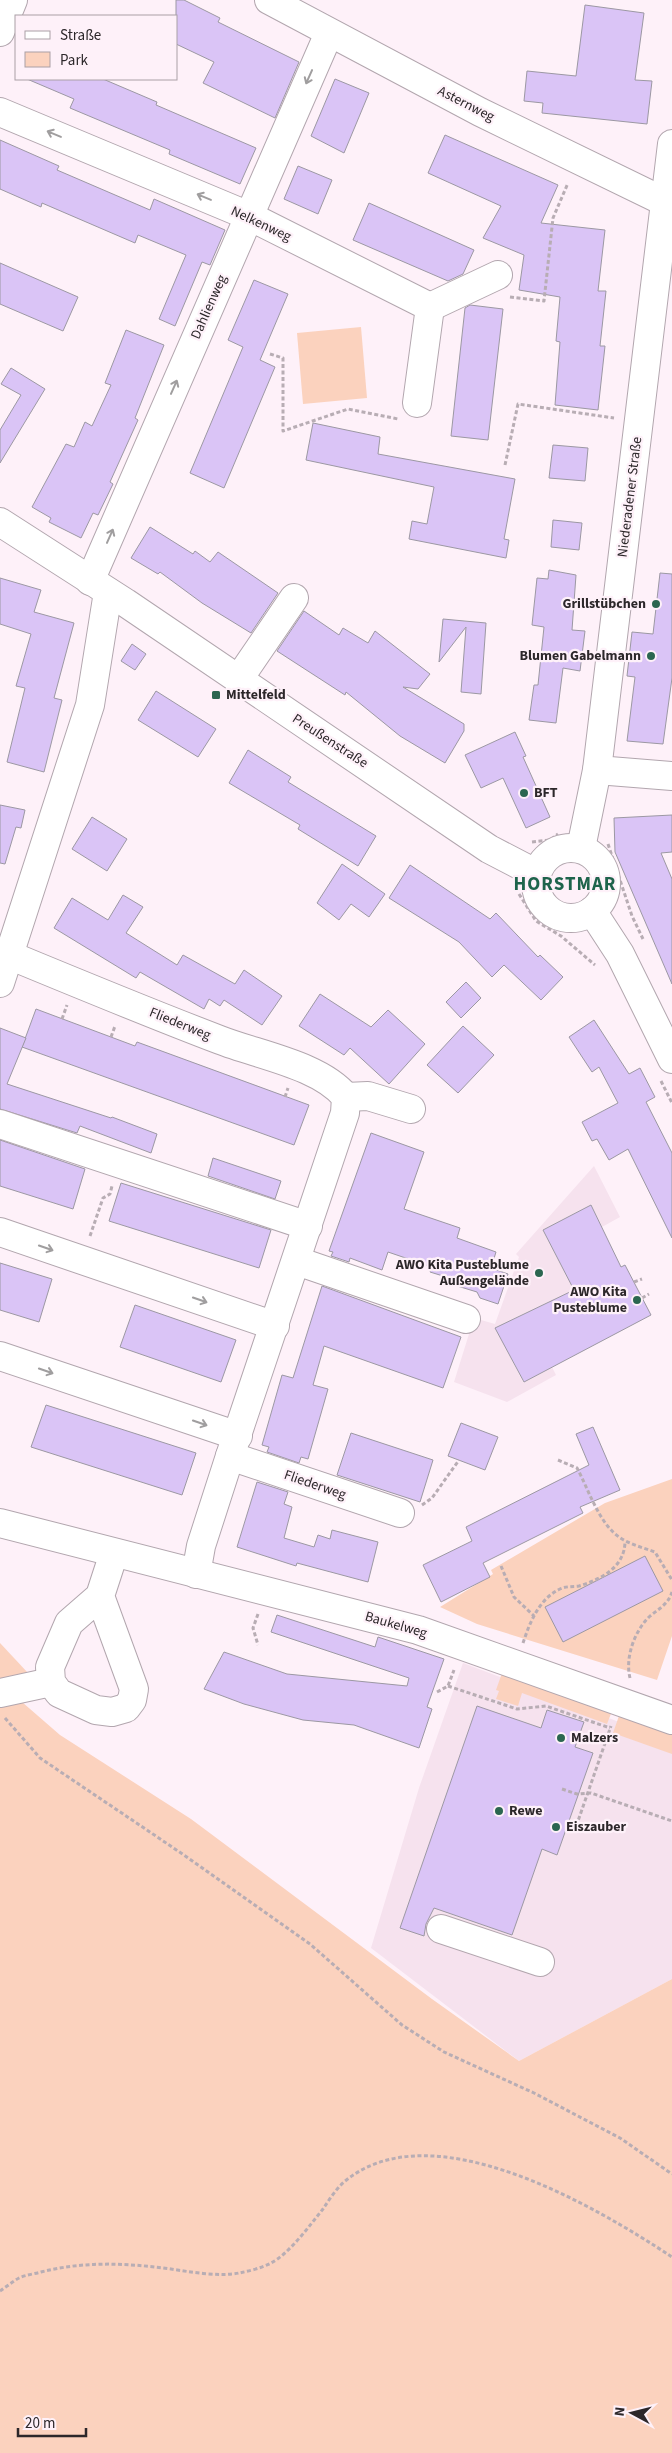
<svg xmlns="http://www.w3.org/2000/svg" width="672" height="2453" font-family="'Source Sans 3',sans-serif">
  <rect width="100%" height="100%" fill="#fef1f9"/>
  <!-- built -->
  <g fill="#f6e2ee">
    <polygon points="594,1166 620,1217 602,1227 591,1205 543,1230 574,1290 496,1328 523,1382 552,1367 556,1375 507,1402 454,1382 474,1318 495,1324 519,1257 516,1254"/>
    <polygon points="463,1663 672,1742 672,1979 519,2061 371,1948 419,1788"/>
  </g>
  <!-- green -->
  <g fill="#fbd2be">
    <polygon points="361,327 367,398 303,404 297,333"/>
    <polygon points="672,1479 672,1636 657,1680 477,1624 440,1607 493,1574 491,1570 605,1503"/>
    <polygon points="0,1643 28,1673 0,1680"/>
    <polygon points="502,1673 612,1711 607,1724 522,1693 518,1706 496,1699 499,1691 496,1690"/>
    <polygon points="22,1702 60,1735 191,1819 432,1999 519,2061 672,1979 672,2453 0,2453 0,1706"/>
    <polygon points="620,1713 672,1731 672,1754 613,1733"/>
  </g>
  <!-- building -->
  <g fill="#dac4f6" stroke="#9c98a3">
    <polygon points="176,0 184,0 220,18 218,22 299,62 275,118 203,83 214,62 176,44"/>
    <polygon points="585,5 644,13 635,80 652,81 647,124 542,113 543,103 524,101 527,71 576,76"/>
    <polygon points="27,79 103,79 157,102 156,105 256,148 240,184 169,154 170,150 70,108 74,99"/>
    <polygon points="335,79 369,93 344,153 311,136"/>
    <polygon points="445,135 558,185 541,223 605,230 598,291 606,291 600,346 605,346 598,410 555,405 560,342 556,341 560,297 519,290 524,255 483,238 501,206 428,173"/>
    <polygon points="0,140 59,166 57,170 150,210 154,199 225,230 210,265 202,262 175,326 159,319 186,255 138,235 135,243 42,203 41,207 0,189"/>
    <polygon points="298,166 332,180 318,214 284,199"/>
    <polygon points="369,203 474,250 463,274 448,281 353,240"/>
    <polygon points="0,263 78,297 63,331 0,304"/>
    <polygon points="254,280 288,294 260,360 275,367 224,488 190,473 243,347 228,340"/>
    <polygon points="470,305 503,309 488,440 451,436 465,308"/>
    <polygon points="126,330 164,345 135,418 138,420 110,482 113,484 98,515 93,513 81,538 49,522 51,518 32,507 66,444 74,447 85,422 92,426 111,385 105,383"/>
    <polygon points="11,368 45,389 0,463 0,430 21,395 1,384"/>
    <polygon points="313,423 380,437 378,454 515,479 504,539 509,540 506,558 409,539 412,521 427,524 434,487 306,460"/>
    <polygon points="553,445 588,448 585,481 549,478"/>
    <polygon points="553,520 582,523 579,550 551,547"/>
    <polygon points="150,527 193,554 195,551 210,562 218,552 278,593 251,633 202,603 160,572 158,574 131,558"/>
    <polygon points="549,570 576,575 572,630 585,631 580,671 563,668 556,723 529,720 534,685 538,685 544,627 532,625 537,578 548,579"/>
    <polygon points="660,573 672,574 672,678 663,744 627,741 635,677 627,676 632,632 653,634"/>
    <polygon points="0,578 41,590 34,612 74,623 54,698 62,700 44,772 7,762 25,688 16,686 31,634 0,624"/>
    <polygon points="304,611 339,635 343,628 368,643 375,631 430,674 418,689 403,687 464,724 464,731 445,763 400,736 346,692 345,695 277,651"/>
    <polygon points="443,619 486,623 481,694 461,692 466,627 439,662"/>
    <polygon points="132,644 146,654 135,670 121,661"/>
    <polygon points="156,691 216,729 198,757 138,720"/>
    <polygon points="515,732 526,756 523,757 550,817 526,828 503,778 481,788 465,755"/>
    <polygon points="248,750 291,777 288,782 376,836 358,866 298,829 300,825 229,783"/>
    <polygon points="0,805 25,810 21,828 16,827 5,864 0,863"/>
    <polygon points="672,815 672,852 661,853 672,879 672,984 615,852 614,818"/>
    <polygon points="92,817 127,839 107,871 72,849"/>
    <polygon points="342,864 385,894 369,917 351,904 339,920 317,903"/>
    <polygon points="410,865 490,919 496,913 538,957 540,955 563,977 541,1000 504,965 492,977 459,942 389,898"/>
    <polygon points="123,895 143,907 126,933 177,965 183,955 235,984 244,970 282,996 262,1025 224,1000 220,1006 209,999 204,1009 140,972 136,978 54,928 72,898 108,920"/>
    <polygon points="466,982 481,998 461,1018 446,1002"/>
    <polygon points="320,994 371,1027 388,1010 425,1044 389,1084 350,1048 344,1055 299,1026"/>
    <polygon points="36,1009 135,1046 137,1042 309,1105 294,1145 22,1047"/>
    <polygon points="594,1020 629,1074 640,1068 655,1097 646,1102 672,1153 672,1238 628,1149 609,1160 597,1139 592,1141 582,1122 618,1103 599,1067 592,1072 569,1037"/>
    <polygon points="463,1026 494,1055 458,1093 427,1065"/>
    <polygon points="0,1028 26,1038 7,1084 111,1118 112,1117 157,1134 151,1153 80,1126 77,1133 0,1109"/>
    <polygon points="371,1133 424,1152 404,1209 460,1228 457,1238 496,1252 491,1268 508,1274 498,1304 480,1298 477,1292 454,1285 456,1280 430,1272 432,1267 388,1252 382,1270 350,1258 349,1262 331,1256 333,1252 329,1251"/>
    <polygon points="0,1140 85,1169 73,1209 0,1186"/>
    <polygon points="213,1158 281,1181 275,1199 208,1176"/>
    <polygon points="121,1183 271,1230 259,1268 109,1221"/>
    <polygon points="591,1205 621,1267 625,1265 651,1315 524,1382 495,1328 574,1290 543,1230"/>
    <polygon points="0,1263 52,1279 39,1322 0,1310"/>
    <polygon points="322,1286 461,1337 443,1388 324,1346 313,1385 328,1389 308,1459 301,1457 299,1463 267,1452 269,1447 262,1445 282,1375 293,1378"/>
    <polygon points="135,1305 236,1340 221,1382 120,1347"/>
    <polygon points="46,1405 196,1453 182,1495 31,1447"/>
    <polygon points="461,1423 498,1437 485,1470 448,1456"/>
    <polygon points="593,1427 620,1490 580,1507 583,1513 483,1563 490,1577 441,1602 423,1565 472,1541 466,1527 589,1465 576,1434"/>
    <polygon points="351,1433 433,1460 420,1502 337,1475"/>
    <polygon points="257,1482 288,1492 284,1504 292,1507 284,1538 314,1547 318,1535 330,1539 332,1530 378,1542 368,1582 297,1563 296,1566 237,1547"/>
    <polygon points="645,1556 663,1591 563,1642 545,1607"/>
    <polygon points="277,1615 375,1647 378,1637 444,1659 427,1707 432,1709 419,1748 354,1725 303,1720 244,1704 204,1689 224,1652 287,1674 407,1686 409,1678 271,1632"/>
    <polygon points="477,1706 541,1728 547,1710 584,1722 575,1747 593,1753 557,1855 542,1849 512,1935 434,1908 426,1924 424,1936 400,1928"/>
  </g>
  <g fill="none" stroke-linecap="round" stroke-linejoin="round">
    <!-- minor casing -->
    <g stroke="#b2a6ae" stroke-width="30">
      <g id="minor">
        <polyline points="269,0 480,112 665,202"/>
        <polyline points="0,32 13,0"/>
        <polyline points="0,112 249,216 430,307 417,403"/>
        <polyline points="430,307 498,275"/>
        <polyline points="0,522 126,603 489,849 537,874"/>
        <polyline points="90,581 329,33"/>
        <polyline points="238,680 294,598"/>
        <polyline points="597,770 672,776"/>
        <circle cx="571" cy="883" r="35"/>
        <polyline points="581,848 597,770 672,144"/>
        <polyline points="592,911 620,954 672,1059"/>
        <path d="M9 955C79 984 149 1013 220 1040 258 1055 320 1065 346 1097L345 1113 230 1456 201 1546 196 1574"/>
        <polyline points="0,983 90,705 108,592"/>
        <polyline points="346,1097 368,1096 411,1109"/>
        <polyline points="0,1124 308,1226"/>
        <polyline points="0,1232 275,1326"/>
        <polyline points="297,1261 466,1319"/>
        <polyline points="0,1356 238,1436"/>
        <polyline points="230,1456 400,1513"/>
        <polyline points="0,1523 418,1630 672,1720"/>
        <polyline points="100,1596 134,1689 132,1700 126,1708 112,1712 96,1710 59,1693 51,1682 50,1667 69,1623 100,1596 114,1553"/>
        <polyline points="0,1693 51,1682"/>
        <polyline points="441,1929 540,1962"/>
      </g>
    </g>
    <!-- path -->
    <g stroke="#b8adb4" stroke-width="3" stroke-dasharray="4 2.5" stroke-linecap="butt">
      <polyline points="510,297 544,301 553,218 568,183"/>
      <polyline points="270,354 283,358 283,431 348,409 398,419"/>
      <polyline points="505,465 518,404 614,418"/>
      <polyline points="532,842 550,840 558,834"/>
      <polyline points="608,844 632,916 643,939"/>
      <polyline points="519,894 536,921 561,936 595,965"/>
      <polyline points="62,1019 67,1005"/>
      <polyline points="111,1037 115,1026"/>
      <polyline points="661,1081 672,1103"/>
      <polyline points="285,1097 288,1088"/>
      <polyline points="90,1236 103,1198 110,1194 112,1186"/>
      <polyline points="634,1282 642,1279"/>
      <polyline points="642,1298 649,1294"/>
      <path d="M558 1460 577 1468C589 1490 599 1525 622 1539 632 1545 644 1548 655 1552L672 1580"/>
      <polyline points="422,1505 432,1498 459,1460"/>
      <polyline points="501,1566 514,1597 534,1616"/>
      <polyline points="258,1614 253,1628 258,1645"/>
      <path d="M523 1643C530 1622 539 1599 560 1589 566 1586 572 1587 579 1586 602 1579 625 1567 625 1541"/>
      <path d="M630 1678C625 1658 634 1632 649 1617 658 1609 668 1605 672 1592"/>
      <polyline points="448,1686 517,1709 546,1706 610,1728"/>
      <polyline points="437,1692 448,1686 454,1670"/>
      <polyline points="5,1718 40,1758 181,1853 310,1944 402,2025 444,2052 534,2093 620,2138 672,2174"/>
      <polyline points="562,1789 577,1794 591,1793 672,1821"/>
      <polyline points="567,1825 578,1821 611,1726"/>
      <path d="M0 2291C6 2287 12 2282 19 2278 25 2275 34 2274 41 2272 84 2261 127 2263 171 2269 190 2272 221 2277 239 2273 249 2271 262 2268 271 2263 289 2254 310 2225 323 2209 329 2200 336 2189 344 2182 430 2109 595 2206 672 2257"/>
    </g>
    <!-- minor -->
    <use href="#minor" stroke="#fff" stroke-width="28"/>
  </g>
  <!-- one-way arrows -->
  <defs><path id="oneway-shaft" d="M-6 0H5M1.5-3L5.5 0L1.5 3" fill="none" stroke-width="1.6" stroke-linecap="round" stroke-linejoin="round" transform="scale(1.25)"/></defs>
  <g stroke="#a09e9f">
    <use href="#oneway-shaft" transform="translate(309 77) rotate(114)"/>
    <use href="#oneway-shaft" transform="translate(54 134) rotate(-157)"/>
    <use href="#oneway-shaft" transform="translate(204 197) rotate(-157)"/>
    <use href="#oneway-shaft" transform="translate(174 387) rotate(-66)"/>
    <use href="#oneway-shaft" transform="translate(110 536) rotate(-66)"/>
    <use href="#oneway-shaft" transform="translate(46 1248) rotate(19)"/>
    <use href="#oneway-shaft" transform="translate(200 1300) rotate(19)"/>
    <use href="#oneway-shaft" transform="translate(46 1371) rotate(19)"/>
    <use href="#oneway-shaft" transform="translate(200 1423) rotate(19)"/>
  </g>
  <!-- markers -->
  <g fill="#2b6650" stroke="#fef1f9" stroke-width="2">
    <circle cx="656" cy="604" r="5"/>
    <circle cx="651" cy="656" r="5"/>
    <rect x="211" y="690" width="10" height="10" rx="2.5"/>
    <circle cx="524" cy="793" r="5"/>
    <circle cx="539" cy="1273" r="5"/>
    <circle cx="637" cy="1300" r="5"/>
    <circle cx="561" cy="1738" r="5"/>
    <circle cx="499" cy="1811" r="5"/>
    <circle cx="556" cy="1827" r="5"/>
  </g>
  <g text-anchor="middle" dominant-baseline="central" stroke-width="4.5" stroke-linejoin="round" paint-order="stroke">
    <!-- street labels -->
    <g font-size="14" fill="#2c272a" stroke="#fef1f9">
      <text transform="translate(466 104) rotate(27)">Asternweg</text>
      <text transform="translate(261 224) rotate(25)">Nelkenweg</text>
      <text transform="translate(209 307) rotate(-66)">Dahlienweg</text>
      <text transform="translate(630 497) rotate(-83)">Niederadener Straße</text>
      <text transform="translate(330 741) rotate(33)">Preußenstraße</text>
      <text transform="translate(180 1024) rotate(22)">Fliederweg</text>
      <text transform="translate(315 1485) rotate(19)">Fliederweg</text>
      <text transform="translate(396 1625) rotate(16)">Baukelweg</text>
    </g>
    <!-- poi labels -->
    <g font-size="14" font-weight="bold" fill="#2c272a" stroke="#fef1f9" text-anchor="start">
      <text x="646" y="604" text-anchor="end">Grillstübchen</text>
      <text x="641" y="656" text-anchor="end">Blumen Gabelmann</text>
      <text x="226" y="695">Mittelfeld</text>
      <text x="534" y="793">BFT</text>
      <text x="529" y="1265" text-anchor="end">AWO Kita Pusteblume<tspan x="529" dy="16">Außengelände</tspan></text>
      <text x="627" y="1292" text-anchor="end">AWO Kita<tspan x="627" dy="16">Pusteblume</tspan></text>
      <text x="571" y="1738">Malzers</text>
      <text x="509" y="1811">Rewe</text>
      <text x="566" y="1827">Eiszauber</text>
    </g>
    <!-- district labels -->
    <g font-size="19" font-weight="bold" letter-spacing="1" fill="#1e644c" stroke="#fef1f9">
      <text x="565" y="884">HORSTMAR</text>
    </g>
  </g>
  <!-- legend -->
  <rect x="15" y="15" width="162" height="65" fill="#fef1f9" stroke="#aaa0a6"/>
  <rect x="25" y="31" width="25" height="8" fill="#ffffff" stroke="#aaa0a6"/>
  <text x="60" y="40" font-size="15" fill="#2c272a">Straße</text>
  <rect x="25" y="52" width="25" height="15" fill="#fbd2be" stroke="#aaa0a6"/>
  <text x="60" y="65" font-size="15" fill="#2c272a">Park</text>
  <!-- north arrow -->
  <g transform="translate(632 2413) rotate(277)" stroke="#fef1f9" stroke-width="4" paint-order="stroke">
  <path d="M0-4L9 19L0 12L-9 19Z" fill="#2c272a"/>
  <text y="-8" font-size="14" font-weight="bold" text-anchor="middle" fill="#2c272a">N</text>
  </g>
  <!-- scale -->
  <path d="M18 2428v8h68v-8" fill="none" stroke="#2c272a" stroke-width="2.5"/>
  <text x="25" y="2428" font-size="15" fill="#2c272a" stroke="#fef1f9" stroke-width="4" paint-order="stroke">20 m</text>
</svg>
